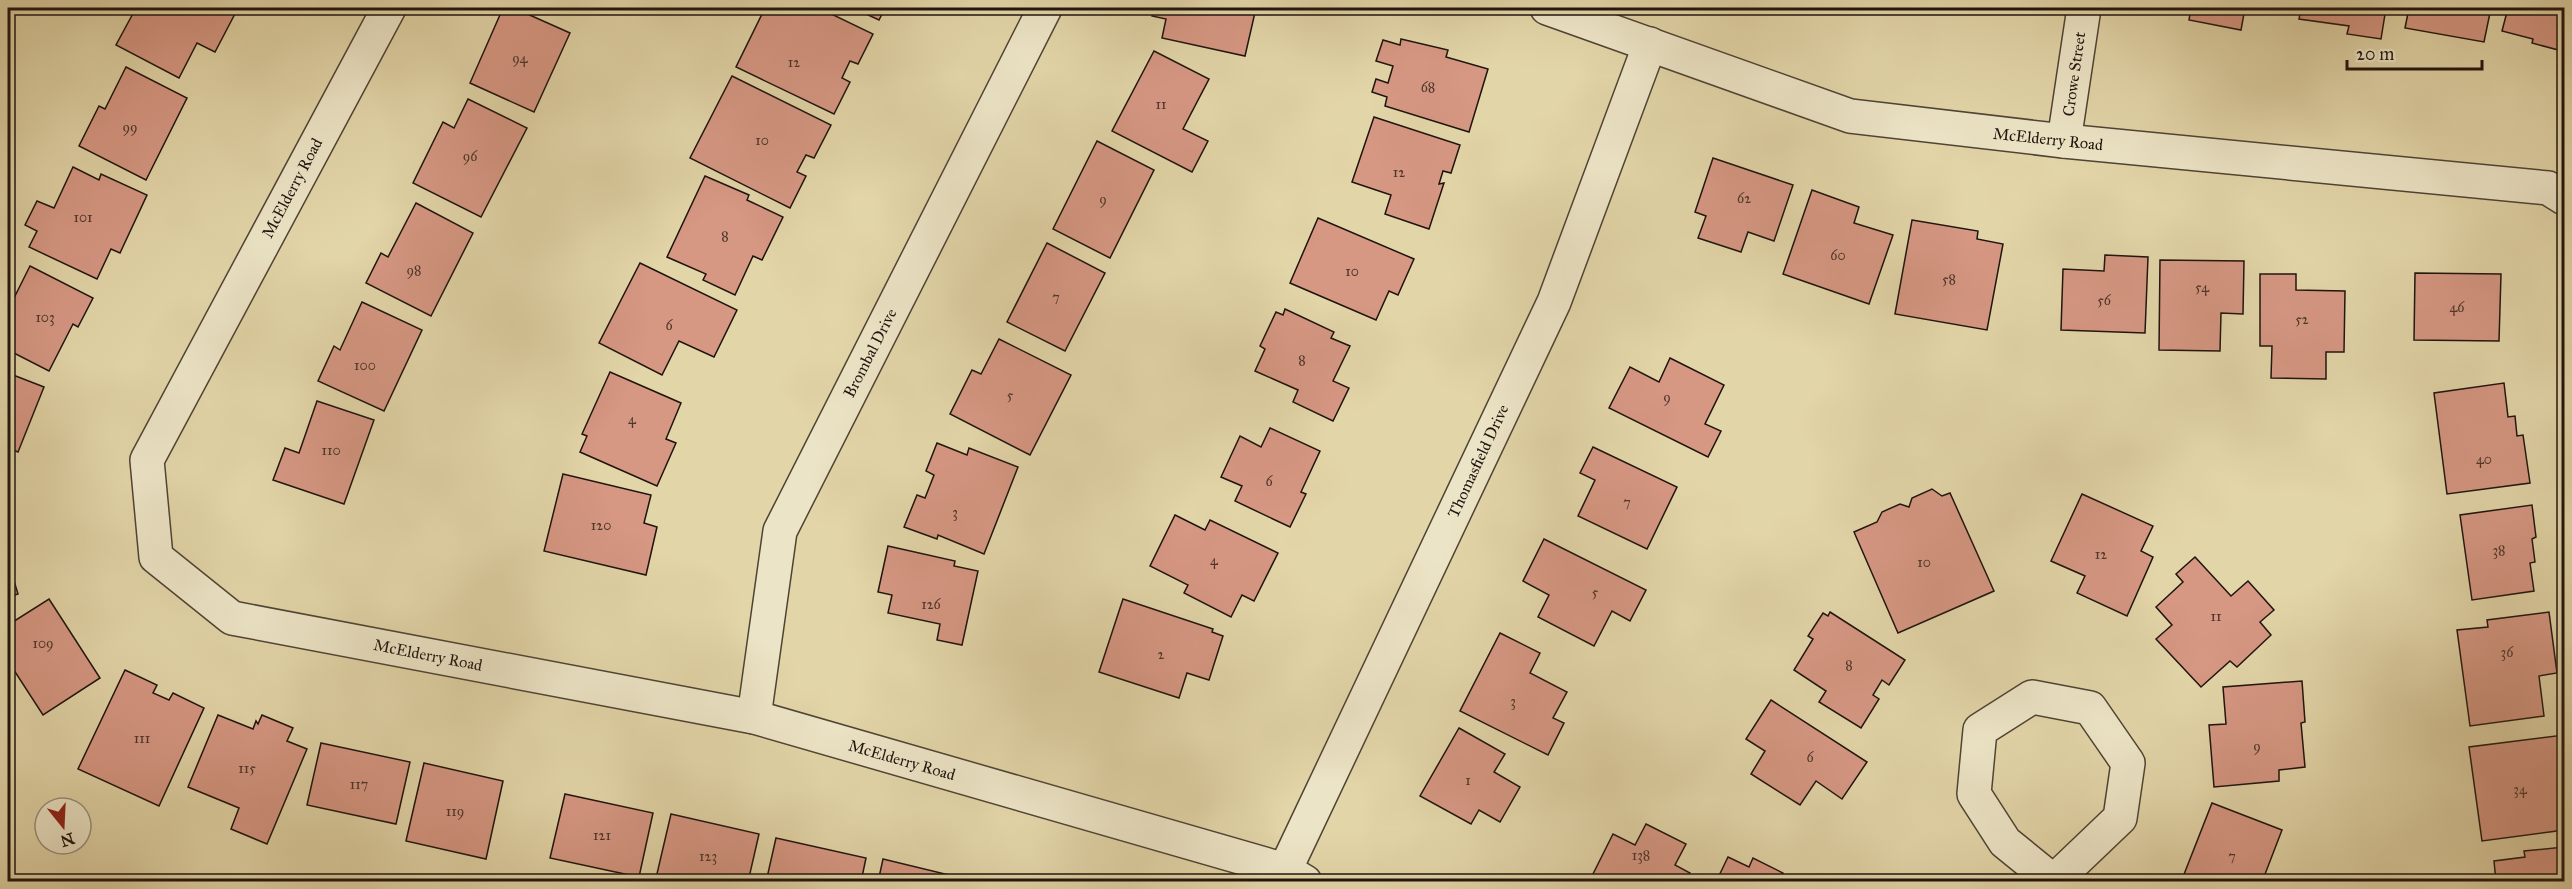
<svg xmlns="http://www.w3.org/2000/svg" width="2572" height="889" font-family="'IM FELL Great Primer',serif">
  <rect width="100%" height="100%" fill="#e2d5a8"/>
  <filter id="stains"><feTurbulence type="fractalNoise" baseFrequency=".00333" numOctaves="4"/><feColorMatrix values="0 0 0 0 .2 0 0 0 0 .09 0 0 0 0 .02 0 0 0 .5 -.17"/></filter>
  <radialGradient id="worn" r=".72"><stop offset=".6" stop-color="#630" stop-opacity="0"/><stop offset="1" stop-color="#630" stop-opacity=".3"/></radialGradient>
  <!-- building -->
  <g fill="#d69783" stroke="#1e140e" stroke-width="1.5">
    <polygon points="136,8 238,8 215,52 197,43 179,78 116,45"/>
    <polygon points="503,8 514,8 570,33 534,112 470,83"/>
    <polygon points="765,8 819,8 873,34 858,64 850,61 842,78 850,82 834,114 736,67"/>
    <polygon points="853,8 885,8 879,20"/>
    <polygon points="1154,8 1256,8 1245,56 1162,38 1166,19 1152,16"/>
    <polygon points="2191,8 2245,8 2241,30 2189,20"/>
    <polygon points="2301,8 2386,8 2381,39 2347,34 2349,26 2299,19"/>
    <polygon points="2409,8 2491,8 2484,42 2405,28"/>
    <polygon points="2508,8 2564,8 2564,42 2562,51 2532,43 2533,39 2502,31"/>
    <polygon points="1401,39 1448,50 1446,57 1488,69 1469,132 1385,106 1387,97 1372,92 1376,79 1388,83 1393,66 1376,61 1383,40 1400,45"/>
    <polygon points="1154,51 1209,79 1183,129 1208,141 1192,172 1112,131"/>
    <polygon points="126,67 187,98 146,180 79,146 99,106 105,109"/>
    <polygon points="732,76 831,125 814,158 806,155 797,172 806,176 790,208 690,158"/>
    <polygon points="468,99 527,128 481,217 413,183 443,122 454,128"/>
    <polygon points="1374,117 1460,145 1451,173 1443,171 1439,184 1444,183 1429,229 1385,214 1391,195 1352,182"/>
    <polygon points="1097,141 1154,170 1110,258 1053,229"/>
    <polygon points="1713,158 1793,185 1774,241 1748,232 1741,252 1698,238 1706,216 1695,212"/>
    <polygon points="73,167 99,180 101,174 147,195 120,253 111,249 97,279 29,247 37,231 25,225 37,201 54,208"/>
    <polygon points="705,176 749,195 747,200 783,217 762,260 753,256 735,295 703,280 706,274 667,257"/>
    <polygon points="1812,190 1859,207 1854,223 1893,235 1869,304 1783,274"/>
    <polygon points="416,203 473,233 431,316 366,283 381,253 388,257"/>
    <polygon points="1318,218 1414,259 1398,295 1389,291 1376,320 1290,283"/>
    <polygon points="1912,220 1978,231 1977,239 2003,244 1987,330 1895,314"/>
    <polygon points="1047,243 1105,273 1065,351 1007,322"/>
    <polygon points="2105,255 2148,257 2145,333 2061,330 2063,269 2104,271"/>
    <polygon points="2160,260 2244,261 2243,314 2221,313 2220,351 2159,350"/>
    <polygon points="640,263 737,310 714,357 679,341 662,375 599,343"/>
    <polygon points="30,266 93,298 78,327 73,324 49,371 8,350 8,310"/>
    <polygon points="2415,273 2501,274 2499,341 2414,340"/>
    <polygon points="2260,274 2296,274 2296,290 2345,291 2344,352 2326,352 2326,379 2271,378 2272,346 2260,346"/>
    <polygon points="362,302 422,330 384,411 318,381 334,346 340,350"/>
    <polygon points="1285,309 1334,332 1331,338 1350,346 1333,381 1349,388 1333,421 1293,402 1298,390 1255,371 1265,349 1260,346 1276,312 1283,315"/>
    <polygon points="999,339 1071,375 1030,455 950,414 972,370 981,374"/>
    <polygon points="1670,358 1724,385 1705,424 1721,431 1708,457 1609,408 1630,367 1659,382"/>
    <polygon points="610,372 681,403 666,439 676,443 657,486 580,452 587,436 582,434"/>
    <polygon points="8,373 44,387 18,452 8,448"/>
    <polygon points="2504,383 2508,417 2515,416 2517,436 2523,435 2530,483 2447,494 2434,393"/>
    <polygon points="317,401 374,420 344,504 273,480 285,448 299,453"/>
    <polygon points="1270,428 1320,451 1301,492 1306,494 1290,527 1235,501 1242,486 1221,477 1240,436 1261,447"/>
    <polygon points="937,443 967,455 969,448 1018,467 984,554 938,535 937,539 904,527 917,495 925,498 934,475 926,471"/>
    <polygon points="1593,447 1677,487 1647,549 1578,516 1595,480 1580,473"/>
    <polygon points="563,474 651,495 644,523 657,527 646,575 544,551"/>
    <polygon points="1932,489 1942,496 1950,493 1994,591 1898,633 1854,532 1877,522 1882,512 1900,504 1909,507 1912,498"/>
    <polygon points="2082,494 2153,526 2141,551 2153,557 2127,616 2077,593 2085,576 2051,561"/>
    <polygon points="2532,505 2536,537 2532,539 2535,562 2530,563 2534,591 2472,600 2460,515"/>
    <polygon points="1175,515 1205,530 1210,520 1278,553 1254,601 1242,595 1231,617 1184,593 1188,585 1150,566"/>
    <polygon points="1544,539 1646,590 1630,621 1612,611 1594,646 1538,617 1549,595 1523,581"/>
    <polygon points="888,546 955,561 954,566 978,571 962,645 937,640 940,624 888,613 892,595 878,592"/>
    <polygon points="2195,557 2231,596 2248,581 2274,610 2260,622 2271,635 2237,667 2230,661 2201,687 2156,639 2172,625 2156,607 2183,582 2176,574"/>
    <polygon points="8,561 18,594 8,597"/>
    <polygon points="49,599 100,678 43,715 8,661 8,625"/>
    <polygon points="1123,599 1213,629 1212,632 1223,636 1209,680 1187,673 1179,698 1099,672"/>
    <polygon points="1830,612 1905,660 1889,685 1882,680 1873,695 1879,699 1861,728 1819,702 1826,691 1794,670 1813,639 1808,636 1823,613 1828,616"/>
    <polygon points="2549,612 2557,673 2539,676 2544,716 2470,726 2457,630 2488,627 2487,620"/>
    <polygon points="1500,633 1540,653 1530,673 1567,692 1553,718 1564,723 1548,755 1460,711"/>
    <polygon points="125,670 157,685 153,693 169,700 173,693 204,708 159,806 78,769"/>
    <polygon points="2302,681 2305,722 2301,723 2305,767 2279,770 2279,781 2214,787 2209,725 2226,724 2223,687"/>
    <polygon points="1771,700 1867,762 1842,799 1816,781 1800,805 1751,774 1765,751 1746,739"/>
    <polygon points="218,715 253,729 256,721 258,724 262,715 293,728 287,741 307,749 267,844 231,829 239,808 188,787"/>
    <polygon points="1459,728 1505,754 1494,772 1520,787 1500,822 1479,810 1471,824 1420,796"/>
    <polygon points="2564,735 2564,830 2482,841 2469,747"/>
    <polygon points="321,743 410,762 396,824 307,805"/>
    <polygon points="424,763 503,781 486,859 406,841"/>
    <polygon points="565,794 653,813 639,877 550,858"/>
    <polygon points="2212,803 2282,830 2262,882 2181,882"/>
    <polygon points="671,814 759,834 748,882 673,882 656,878"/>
    <polygon points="1646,824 1686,844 1675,865 1690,873 1685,882 1589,882 1613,834 1635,845"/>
    <polygon points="776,838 866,858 861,882 766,882"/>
    <polygon points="2564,847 2564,882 2496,882 2494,861 2525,857 2524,851"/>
    <polygon points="1728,857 1749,867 1753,858 1783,873 1779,882 1716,882"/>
    <polygon points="883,859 970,880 970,882 878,882"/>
  </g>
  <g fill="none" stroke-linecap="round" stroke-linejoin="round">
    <!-- street casing -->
    <g stroke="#4f4434" stroke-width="36">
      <g id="street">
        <polyline points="389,8 147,460 156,557 232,618 754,717 1285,870 1305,882"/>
        <polyline points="1547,8 1850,116 2064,141 2548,188 2564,198"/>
        <polyline points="2064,141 2084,8"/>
        <polyline points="754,717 780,531 1045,8"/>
        <polyline points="1285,870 1554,302 1650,44"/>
        <polyline points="2053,882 2120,818 2128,763 2090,708 2032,697 1980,730 1974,794 2005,842 2053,881"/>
      </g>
    </g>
    <!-- street -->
    <use href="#street" stroke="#ece4c6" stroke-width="33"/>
  </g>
  <g text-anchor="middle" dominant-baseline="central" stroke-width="4.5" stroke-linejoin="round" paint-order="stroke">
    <!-- number labels -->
    <g font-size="14" fill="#4c352b">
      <text x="520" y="58">94</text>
      <text x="794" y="62">12</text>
      <text x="1428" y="87">68</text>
      <text x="1161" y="104">11</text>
      <text x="130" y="127">99</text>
      <text x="762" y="140">10</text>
      <text x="470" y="156">96</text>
      <text x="1399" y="172">12</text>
      <text x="1744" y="198">62</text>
      <text x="1103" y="199">9</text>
      <text x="83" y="217">101</text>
      <text x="725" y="236">8</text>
      <text x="1838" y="255">60</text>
      <text x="414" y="270">98</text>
      <text x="1352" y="271">10</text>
      <text x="1949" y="279">58</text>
      <text x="2202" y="287">54</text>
      <text x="1056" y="297">7</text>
      <text x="2104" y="300">56</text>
      <text x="2457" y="307">46</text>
      <text x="45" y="317">103</text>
      <text x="2302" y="319">52</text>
      <text x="669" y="325">6</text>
      <text x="1302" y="360">8</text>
      <text x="365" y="365">100</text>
      <text x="1010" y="395">5</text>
      <text x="1667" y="397">9</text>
      <text x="632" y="419">4</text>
      <text x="331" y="450">110</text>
      <text x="2484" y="459">40</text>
      <text x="1269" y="481">6</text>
      <text x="1627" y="502">7</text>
      <text x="955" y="512">3</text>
      <text x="601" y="525">120</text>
      <text x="2499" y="550">38</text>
      <text x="2101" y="554">12</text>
      <text x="1214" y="560">4</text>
      <text x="1924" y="562">10</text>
      <text x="1595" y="592">5</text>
      <text x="931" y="604">126</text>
      <text x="2216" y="616">11</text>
      <text x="43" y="643">109</text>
      <text x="2507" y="652">36</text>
      <text x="1161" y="654">2</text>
      <text x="1849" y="665">8</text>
      <text x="1513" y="701">3</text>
      <text x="142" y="738">111</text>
      <text x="2257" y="746">9</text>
      <text x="1810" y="757">6</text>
      <text x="247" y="768">115</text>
      <text x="1468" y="780">1</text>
      <text x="359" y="784">117</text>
      <text x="2520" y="789">34</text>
      <text x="455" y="811">119</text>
      <text x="602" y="835">121</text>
      <text x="1641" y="855">138</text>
      <text x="708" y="856">123</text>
      <text x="2232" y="856">7</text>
    </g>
    <!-- street labels -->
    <g font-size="16" fill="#1e140e" stroke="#ece4c6">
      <text transform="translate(2074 74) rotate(-82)">Crowe Street</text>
      <text transform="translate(2048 139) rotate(6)">McElderry Road</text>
      <text transform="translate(292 188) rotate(-62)">McElderry Road</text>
      <text transform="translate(870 353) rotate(-63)">Brombal Drive</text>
      <text transform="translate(1478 461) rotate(-65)">Thomasfield Drive</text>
      <text transform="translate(428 655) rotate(11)">McElderry Road</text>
      <text transform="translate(902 760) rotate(16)">McElderry Road</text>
    </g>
  </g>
  <!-- margin -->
  <rect width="2572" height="889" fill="none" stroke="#e2d5a8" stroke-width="30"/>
  <rect x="9" y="9" width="2554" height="871" fill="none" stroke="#1e140e" stroke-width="3"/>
  <rect x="15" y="15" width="2542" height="859" fill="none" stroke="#1e140e" stroke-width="1.5"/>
  <!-- north arrow -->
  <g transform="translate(63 826) rotate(162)"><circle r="28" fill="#ece4c6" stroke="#9a917c" stroke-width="1.5"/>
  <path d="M0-4.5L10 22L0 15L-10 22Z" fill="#8f2418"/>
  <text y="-9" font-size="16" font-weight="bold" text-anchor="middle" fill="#1e140e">N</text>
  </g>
  <!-- scale -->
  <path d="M2347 60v9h135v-9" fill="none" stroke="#1e140e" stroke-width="3"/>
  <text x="2356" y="60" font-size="18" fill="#1e140e" stroke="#ece4c6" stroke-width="4.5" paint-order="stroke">20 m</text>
  <rect width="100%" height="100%" filter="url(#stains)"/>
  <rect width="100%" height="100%" fill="url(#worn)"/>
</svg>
